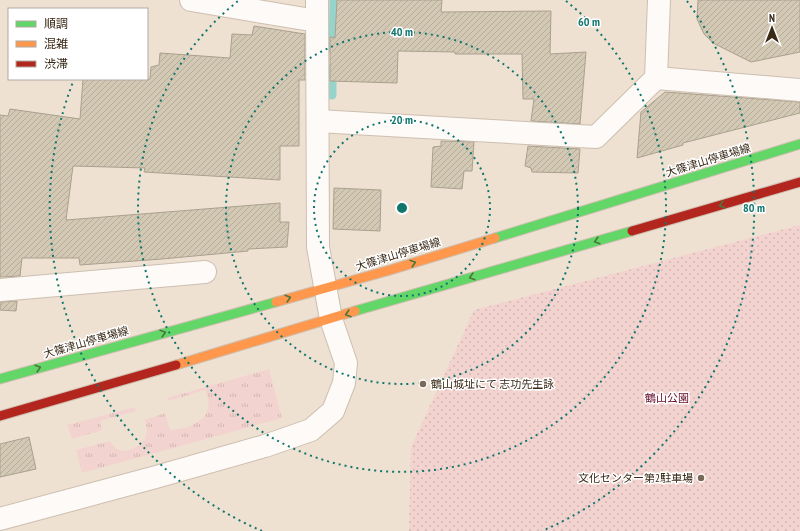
<svg xmlns="http://www.w3.org/2000/svg" width="800" height="531" font-family="'PT Sans Narrow','Noto Sans JP',sans-serif">
  <defs>
    <pattern id="grass-tufts" width="24" height="20" patternUnits="userSpaceOnUse"><rect width="24" height="20" fill="#f3d3cf"/><path d="M3 7l-1-3M5 7V3M7 7l1-3M15 17l-1-3M17 17v-4M19 17l1-3" fill="none" stroke="#d1b5b1"/></pattern>
    <pattern id="park-dots" width="8" height="8" patternUnits="userSpaceOnUse"><rect width="8" height="8" fill="#f3d3cf"/><path d="M2 2h.1M6 6h.1" fill="none" stroke="#d1b5b1" stroke-width="1.8" stroke-linecap="round"/></pattern>
    <pattern id="building-hatch" width="6" height="6" patternUnits="userSpaceOnUse"><rect width="6" height="6" fill="#d3c8b4"/><path d="M-1 1l2-2M0 6l6-6M5 7l2-2" fill="none" stroke="#b6ac9a"/></pattern>
  </defs>
  <rect width="100%" height="100%" fill="#efe1d2"/>
  <!-- grass -->
  <g fill="url(#grass-tufts)">
    <path d="M269 369 282 418 82 473 76 450 110 441C112 444 115 448 119 450 129 453 143 445 146 436 148 431 146 425 145 420L165 413 170 430C193 429 218 417 205 390L169 401 167 398Z"/>
    <polygon points="135,407 136,411 100,421 102,430 72,439 67,425"/>
  </g>
  <!-- park -->
  <polygon fill="url(#park-dots)" points="800,225 800,531 409,531 411,447 474,310"/>
  <g fill="none" stroke-linecap="round" stroke-linejoin="round">
    <!-- stream -->
    <g stroke="#96d4cb" stroke-width="9">
      <polyline points="333,49 334,0"/>
      <polyline points="332,95 332,69"/>
    </g>
  </g>
  <!-- building -->
  <g fill="url(#building-hatch)" stroke="#aaa08e">
    <polygon points="337,0 442,0 441,12 551,11 550,54 586,52 580,124 531,121 534,99 523,99 522,54 455,54 455,52 398,51 397,83 330,81 330,37 335,38"/>
    <polygon points="698,0 800,0 800,52 751,62 713,43 704,34 697,19"/>
    <polygon points="254,26 305,34 305,80 299,80 299,146 280,146 280,180 144,172 145,168 73,166 66,220 280,203 280,222 289,222 287,247 248,249 248,251 162,259 80,265 79,258 22,258 20,276 0,277 0,115 8,116 10,109 80,119 83,79 150,79 151,67 159,65 160,53 230,58 232,34 252,35"/>
    <polygon points="665,92 800,102 800,113 683,143 683,145 637,158 641,112"/>
    <polygon points="441,141 474,142 472,171 464,171 462,189 431,187 433,147 441,146"/>
    <polygon points="528,146 580,149 578,173 532,172 531,168 525,166"/>
    <polygon points="334,188 381,190 380,231 333,229"/>
    <polygon points="17,301 16,311 0,310 0,302"/>
    <polygon points="29,437 36,469 0,477 0,444"/>
  </g>
  <g fill="none" stroke-linecap="round" stroke-linejoin="round">
    <!-- street casing -->
    <g stroke="#cdbfb0" stroke-width="24">
      <g id="street">
        <polyline points="191,0 317,21"/>
        <polyline points="656,78 659,0"/>
        <polyline points="318,121 596,137 656,78 800,90"/>
        <polyline points="0,290 205,272"/>
        <polyline points="0,519 156,477 265,446 311,430 333,411 344,383 346,363 331,319 318,247 317,0"/>
      </g>
    </g>
    <!-- fast casing -->
    <g stroke="#cdbfb0" stroke-width="11">
      <g id="fast">
        <polyline points="495,238 800,144"/>
        <polyline points="355,311 632,231"/>
        <polyline points="0,379 276,302"/>
      </g>
    </g>
    <!-- slow casing -->
    <g stroke="#cdbfb0" stroke-width="11">
      <g id="slow">
        <polyline points="276,302 390,270 495,238"/>
        <polyline points="176,365 355,311"/>
      </g>
    </g>
    <!-- jam casing -->
    <g stroke="#cdbfb0" stroke-width="11">
      <g id="jam">
        <polyline points="632,231 800,182"/>
        <polyline points="0,416 176,365"/>
      </g>
    </g>
    <!-- street -->
    <use href="#street" stroke="#fdfaf8" stroke-width="22"/>
    <!-- fast -->
    <use href="#fast" stroke="#63d668" stroke-width="9"/>
    <!-- slow -->
    <use href="#slow" stroke="#ff974d" stroke-width="9"/>
    <!-- jam -->
    <use href="#jam" stroke="#b3261e" stroke-width="9"/>
  </g>
  <!-- one-way arrows -->
  <defs><path id="oneway-chevron" d="M-2-3.5L2.5 0L-2 3.5" fill="none" stroke-width="1.6" stroke-linecap="round" stroke-linejoin="round"/></defs>
  <g stroke="#4c773b">
    <use href="#oneway-chevron" transform="translate(722 205) rotate(164)"/>
    <use href="#oneway-chevron" transform="translate(597 241) rotate(164)"/>
    <use href="#oneway-chevron" transform="translate(413 263) rotate(-17)"/>
    <use href="#oneway-chevron" transform="translate(472 277) rotate(164)"/>
    <use href="#oneway-chevron" transform="translate(288 298) rotate(-16)"/>
    <use href="#oneway-chevron" transform="translate(348 314) rotate(163)"/>
    <use href="#oneway-chevron" transform="translate(163 333) rotate(-16)"/>
    <use href="#oneway-chevron" transform="translate(38 368) rotate(-16)"/>
  </g>
  <!-- distance rings -->
  <g fill="none" stroke="#0f766e" stroke-width="2" stroke-dasharray="2 4">
    <circle cx="402" cy="208" r="88"/>
    <circle cx="402" cy="208" r="176"/>
    <path d="M566 1A264 264 0 1 1 238 1"/>
    <path d="M262 531A352 352 0 0 1 73 82M687 1A352 352 0 0 1 542 531"/>
  </g>
  <!-- markers -->
  <g fill="#796958" stroke="#fff" stroke-width="1.5">
    <circle cx="423" cy="384" r="4"/>
    <circle cx="701" cy="478" r="4"/>
  </g>
  <g text-anchor="middle" dominant-baseline="central" stroke-width="3" stroke-linejoin="round" paint-order="stroke">
    <!-- street labels -->
    <g font-size="11" fill="#392916" stroke="#fff">
      <text transform="translate(708 160) rotate(-17)">大篠津山停車場線</text>
      <text transform="translate(398 254) rotate(-17)">大篠津山停車場線</text>
      <text transform="translate(86 342) rotate(-16)">大篠津山停車場線</text>
    </g>
    <!-- poi labels -->
    <g font-size="11" fill="#392916" stroke="#fff" text-anchor="start">
      <text x="431" y="384">鶴山城址にて 志功先生詠</text>
      <text x="693" y="478" text-anchor="end">文化センター第2駐車場</text>
    </g>
    <!-- park labels -->
    <g font-size="11" fill="#650c28" stroke="#fff">
      <text x="667" y="398">鶴山公園</text>
    </g>
  </g>
  <circle cx="402" cy="208" r="6" fill="#0f766e" stroke="#fff" stroke-width="2"/>
  <g font-size="12" text-anchor="middle" font-weight="bold" fill="#0f766e" stroke="#fff" stroke-width="3" stroke-linejoin="round" paint-order="stroke">
    <text x="589" y="26">60 m</text>
    <text x="402" y="36">40 m</text>
    <text x="402" y="124">20 m</text>
    <text x="754" y="212">80 m</text>
  </g>
  <!-- legend -->
  <rect x="8" y="8" width="140" height="72" fill="#ffffff" stroke="#b0a9a2"/>
  <rect x="16" y="21" width="20" height="6" fill="#63d668" stroke="#b0a9a2"/>
  <text x="44" y="28" font-size="12" fill="#392916">順調</text>
  <rect x="16" y="41" width="20" height="6" fill="#ff974d" stroke="#b0a9a2"/>
  <text x="44" y="48" font-size="12" fill="#392916">混雑</text>
  <rect x="16" y="61" width="20" height="6" fill="#b3261e" stroke="#b0a9a2"/>
  <text x="44" y="68" font-size="12" fill="#392916">渋滞</text>
  <!-- north arrow -->
  <g transform="translate(772 28)" stroke="#ffffff" stroke-width="3" paint-order="stroke">
  <path d="M0-3L7 15L0 10L-7 15Z" fill="#392916"/>
  <text y="-6" font-size="11" font-weight="bold" text-anchor="middle" fill="#392916">N</text>
  </g>
</svg>
